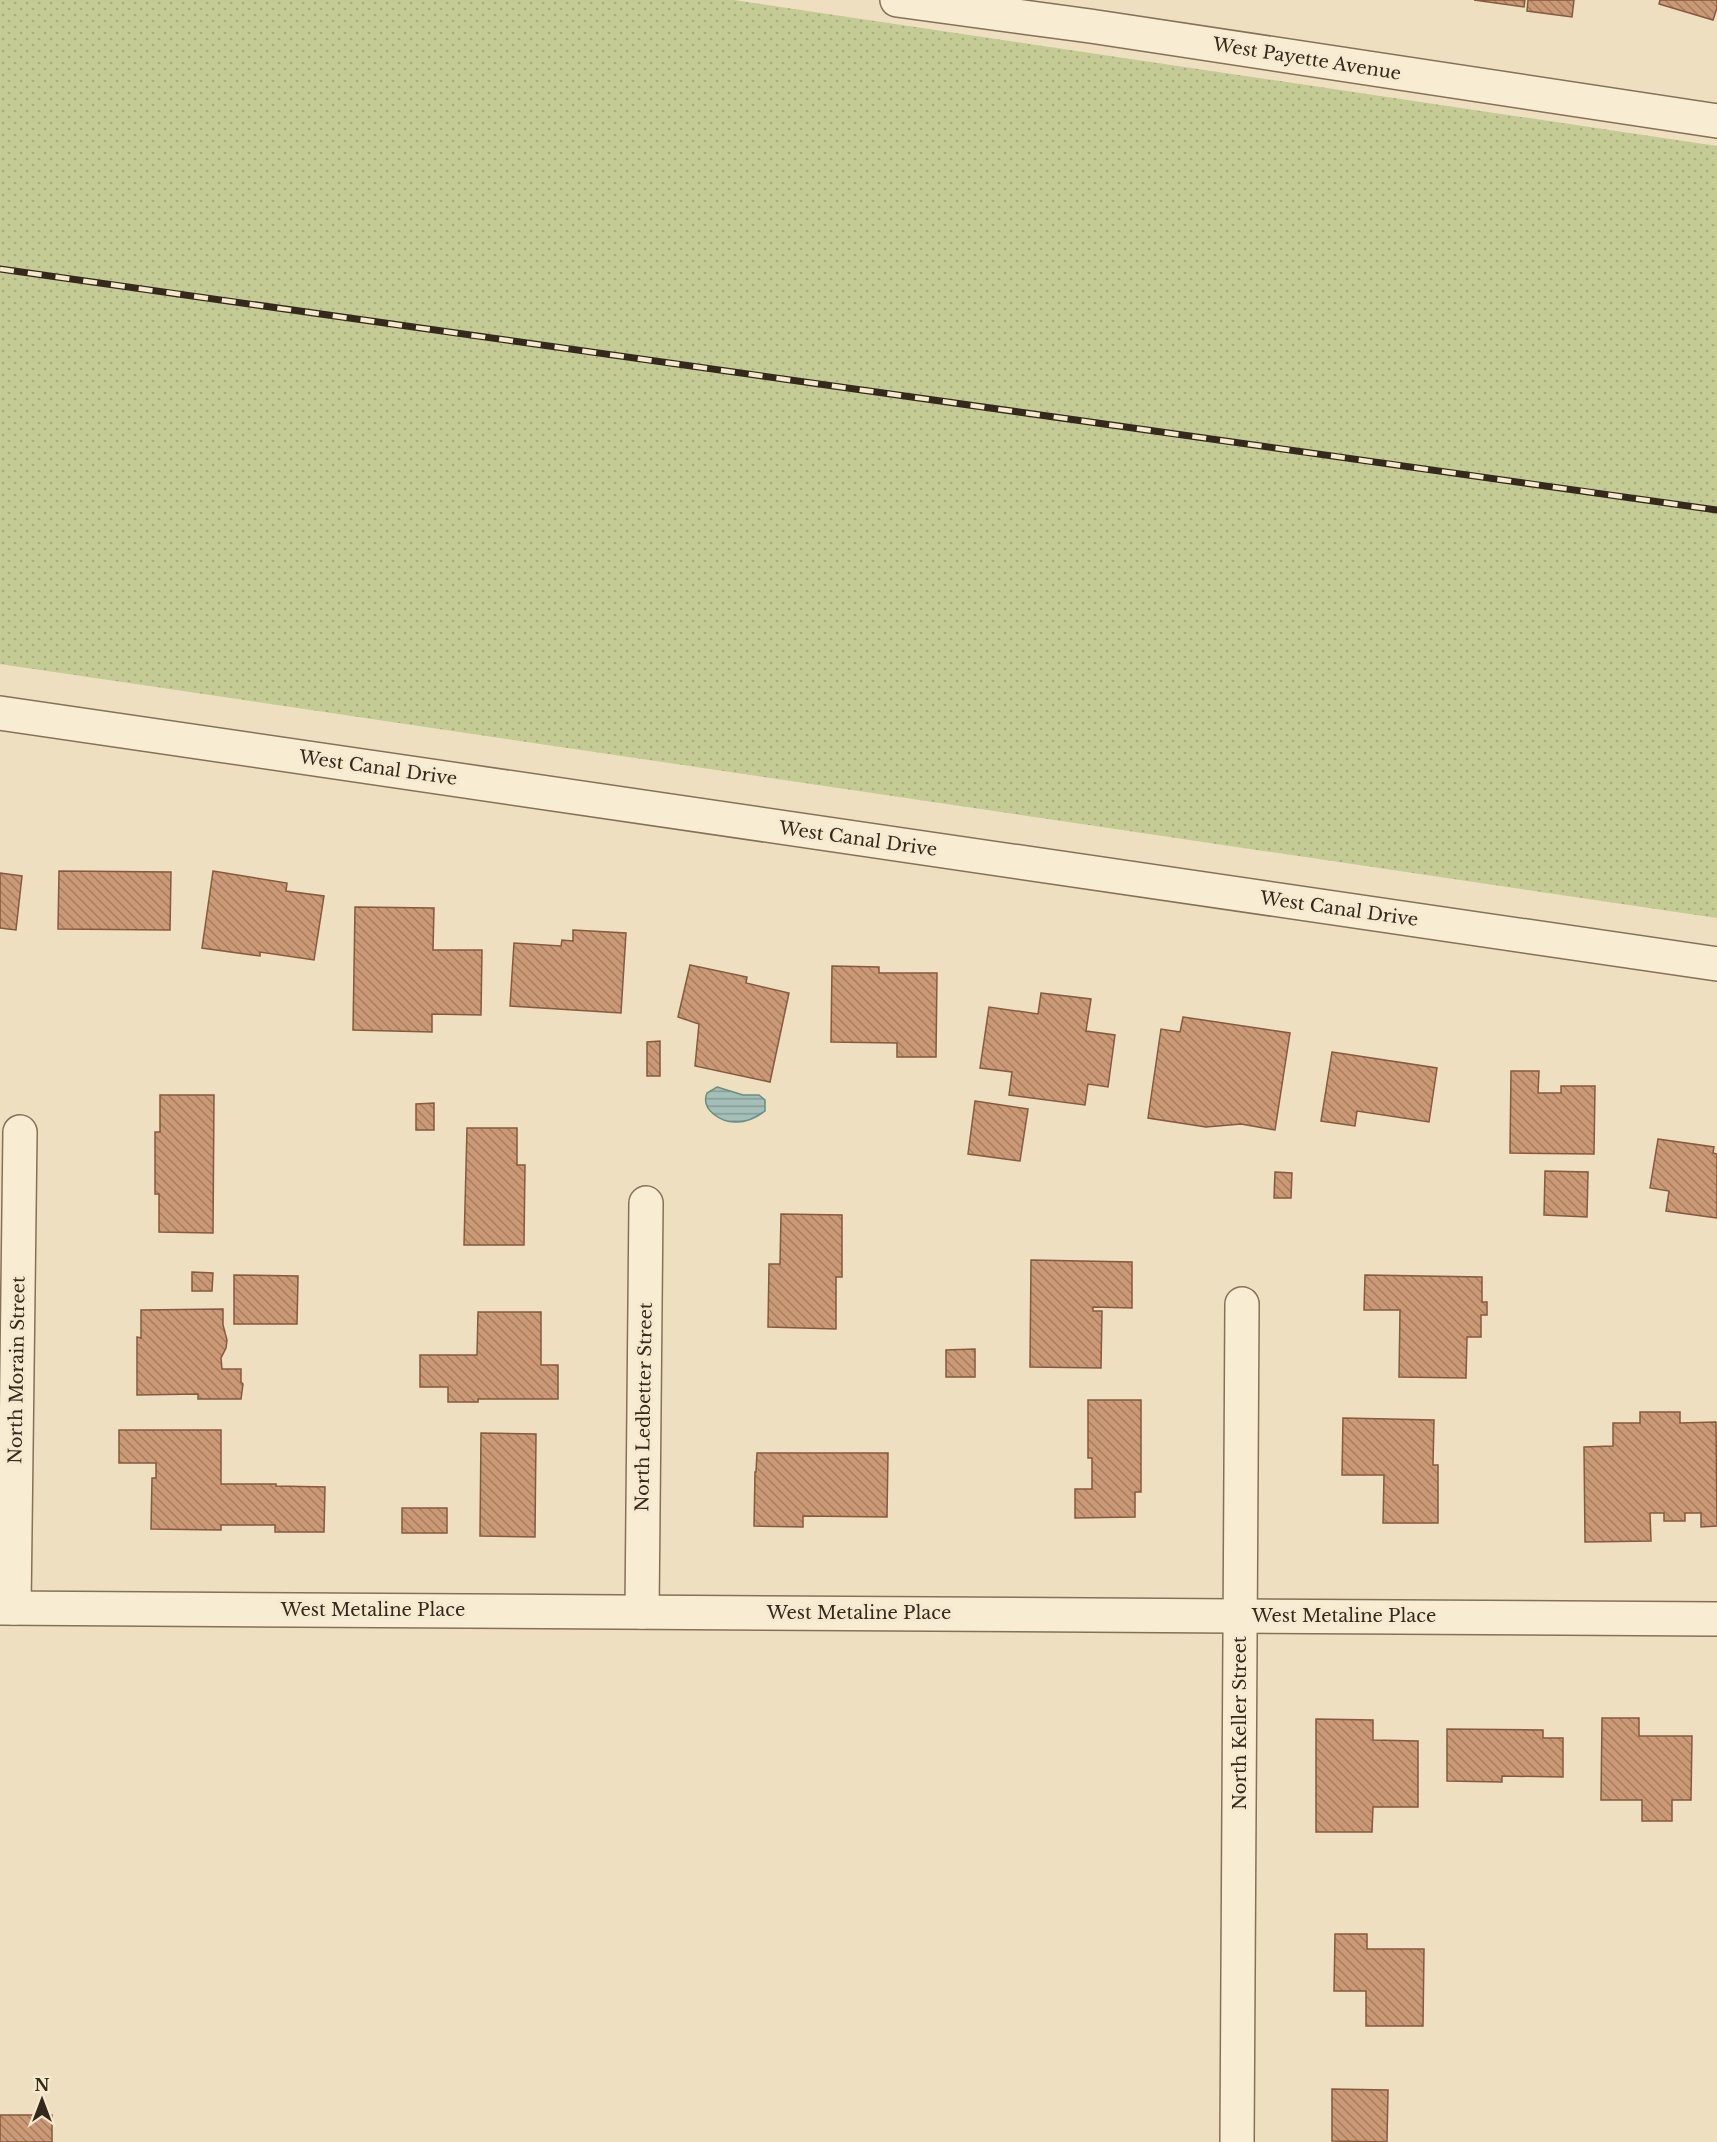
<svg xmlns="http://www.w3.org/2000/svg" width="1717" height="2142" font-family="'Libre Baskerville',serif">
  <defs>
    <pattern id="green-dots" width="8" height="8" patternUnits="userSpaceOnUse" patternTransform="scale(1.5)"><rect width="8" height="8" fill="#c4cb94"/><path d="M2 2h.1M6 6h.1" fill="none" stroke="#a9ae7f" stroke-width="1.8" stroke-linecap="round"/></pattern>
    <pattern id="water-rules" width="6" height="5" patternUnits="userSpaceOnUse" patternTransform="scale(1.5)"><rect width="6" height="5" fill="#a3bfb7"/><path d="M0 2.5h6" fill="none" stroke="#869b94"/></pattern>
    <pattern id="building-back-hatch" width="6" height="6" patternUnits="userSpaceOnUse" patternTransform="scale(1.5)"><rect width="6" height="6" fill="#cb9975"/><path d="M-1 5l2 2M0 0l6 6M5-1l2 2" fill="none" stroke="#a67d5f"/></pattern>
  </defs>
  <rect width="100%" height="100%" fill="#eddfbf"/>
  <!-- green -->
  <polygon fill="url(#green-dots)" points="0,0 734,0 1717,146 1717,918 0,664"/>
  <!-- water -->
  <path fill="url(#water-rules)" stroke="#6a8d84" stroke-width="1.5" d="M717 1087 743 1095H759L765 1100V1111C757 1117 748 1122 737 1122 722 1123 700 1110 707 1093Z"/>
  <!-- building -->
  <g fill="url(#building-back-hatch)" stroke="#855a3e" stroke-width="1.5">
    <polygon points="1474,0 1525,0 1524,7"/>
    <polygon points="1528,0 1574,0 1572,17 1527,11"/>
    <polygon points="1660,0 1717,0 1717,8 1713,20 1659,4"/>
    <polygon points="59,871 171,872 170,930 58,929"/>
    <polygon points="213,871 287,883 286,891 324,896 314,960 260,952 260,956 202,948"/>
    <polygon points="0,873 22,876 16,930 0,928"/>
    <polygon points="355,907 434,908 433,950 482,950 481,1015 432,1014 432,1032 353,1030"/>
    <polygon points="573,930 626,933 621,1013 510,1006 514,943 561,946 562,940 573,941"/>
    <polygon points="690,965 747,977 746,983 789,993 770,1082 695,1066 699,1024 678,1017"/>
    <polygon points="832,966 879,967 879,973 937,973 936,1057 897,1057 897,1043 831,1042"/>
    <polygon points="1041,993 1091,999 1086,1031 1115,1035 1108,1087 1088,1084 1085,1105 1009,1095 1012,1072 980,1068 989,1007 1038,1014"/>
    <polygon points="1183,1017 1290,1033 1275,1130 1241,1124 1206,1127 1148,1118 1161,1029 1180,1032"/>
    <polygon points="660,1041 660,1076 647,1076 647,1042"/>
    <polygon points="1332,1052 1437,1068 1429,1122 1357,1111 1355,1126 1321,1121"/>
    <polygon points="1511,1071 1539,1071 1538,1093 1561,1093 1561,1086 1595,1086 1594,1154 1510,1153"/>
    <polygon points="160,1095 214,1095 213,1233 159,1232 159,1194 155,1194 155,1132 160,1132"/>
    <polygon points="975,1101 1028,1109 1020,1161 968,1154"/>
    <polygon points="434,1103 434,1130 416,1130 416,1104"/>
    <polygon points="467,1128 517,1128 517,1165 525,1165 524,1245 464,1245"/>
    <polygon points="1658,1139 1714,1147 1713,1153 1717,1154 1717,1218 1666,1211 1669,1191 1650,1188"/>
    <polygon points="1545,1171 1588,1172 1587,1217 1544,1215"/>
    <polygon points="1275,1172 1292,1173 1291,1198 1274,1198"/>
    <polygon points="781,1214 842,1215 842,1277 836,1277 836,1329 768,1327 769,1264 780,1264"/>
    <polygon points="1031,1260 1132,1262 1132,1308 1093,1307 1093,1311 1102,1311 1101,1368 1030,1367"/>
    <polygon points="192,1272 213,1273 212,1291 192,1291"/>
    <polygon points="234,1275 298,1276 297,1324 234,1324"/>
    <polygon points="1365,1275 1482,1277 1482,1302 1487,1302 1487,1315 1481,1315 1481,1337 1467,1337 1466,1378 1399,1377 1400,1310 1364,1310"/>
    <polygon points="223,1309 223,1325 227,1340 226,1348 221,1358 222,1369 241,1369 241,1382 243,1384 241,1399 198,1399 198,1394 137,1395 137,1337 141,1338 141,1310"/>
    <polygon points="478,1312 541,1312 541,1365 558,1365 558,1399 478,1399 478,1402 448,1402 448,1387 420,1387 420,1355 477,1355"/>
    <polygon points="975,1349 975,1377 946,1377 946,1350"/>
    <polygon points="1088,1400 1141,1400 1141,1492 1135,1492 1135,1517 1075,1518 1075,1489 1092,1489 1092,1458 1088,1458"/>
    <polygon points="1640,1412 1680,1412 1680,1423 1716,1422 1717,1526 1701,1527 1701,1513 1685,1513 1685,1521 1664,1521 1664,1513 1650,1513 1651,1541 1585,1542 1584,1447 1613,1446 1613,1423 1640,1423"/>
    <polygon points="1343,1418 1434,1420 1433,1465 1438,1465 1438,1523 1383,1523 1384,1475 1342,1475"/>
    <polygon points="119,1430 221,1430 221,1484 276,1484 276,1486 325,1487 324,1532 275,1532 275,1525 221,1525 221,1530 151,1529 152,1478 156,1478 156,1463 119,1463"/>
    <polygon points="481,1433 536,1434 535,1537 480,1536"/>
    <polygon points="757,1453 888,1453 887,1517 803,1516 803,1527 754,1526 755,1472 756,1472"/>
    <rect x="402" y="1508" width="45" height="25"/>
    <polygon points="1602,1718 1639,1718 1639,1736 1692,1736 1691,1800 1672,1800 1672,1821 1642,1821 1642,1800 1601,1800"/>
    <polygon points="1316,1719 1373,1720 1373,1740 1418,1741 1418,1807 1373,1807 1372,1832 1316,1832"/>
    <polygon points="1447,1729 1543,1730 1543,1738 1563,1738 1563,1777 1502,1776 1502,1782 1447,1781"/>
    <polygon points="1335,1934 1367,1934 1367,1949 1424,1949 1423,2026 1366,2026 1366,1991 1334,1991"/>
    <polygon points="1332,2089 1388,2090 1387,2142 1332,2141"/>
    <rect x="0" y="2115" width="52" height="27"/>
  </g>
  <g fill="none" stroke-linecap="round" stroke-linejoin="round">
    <!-- minor casing -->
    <g stroke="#867058" stroke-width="36">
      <g id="minor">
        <polyline points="897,0 1090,26 1717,121"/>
        <polyline points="0,713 1717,964"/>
        <polyline points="0,1608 1717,1619"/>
        <polyline points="14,1608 20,1132"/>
        <polyline points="642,1612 646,1203"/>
        <polyline points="1237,2142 1242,1304"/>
      </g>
    </g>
    <!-- minor -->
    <use href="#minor" stroke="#f8edd2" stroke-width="33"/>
    <!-- rail casing -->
    <g stroke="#35281c" stroke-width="7">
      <polyline id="rail" points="0,269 1717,510"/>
    </g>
    <!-- rail -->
    <use href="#rail" stroke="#f5eacf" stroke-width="4.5" stroke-dasharray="14" stroke-linecap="butt"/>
  </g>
  <g text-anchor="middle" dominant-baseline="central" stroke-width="6" stroke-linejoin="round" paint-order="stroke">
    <!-- street labels -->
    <g font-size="18" fill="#35281c" stroke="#f5eacf">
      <text transform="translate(1307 59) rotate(9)">West Payette Avenue</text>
      <text transform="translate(378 768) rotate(8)">West Canal Drive</text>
      <text transform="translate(858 839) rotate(8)">West Canal Drive</text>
      <text transform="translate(1339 909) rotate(8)">West Canal Drive</text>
      <text transform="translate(17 1370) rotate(-89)">North Morain Street</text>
      <text transform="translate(644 1407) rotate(-89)">North Ledbetter Street</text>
      <text x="373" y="1610">West Metaline Place</text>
      <text x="859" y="1613">West Metaline Place</text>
      <text x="1344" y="1616">West Metaline Place</text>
      <text transform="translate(1240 1723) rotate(-90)">North Keller Street</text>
    </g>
  </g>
  <!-- north arrow -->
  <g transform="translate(42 2100)" stroke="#f5eacf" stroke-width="4.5" paint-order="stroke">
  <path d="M0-4.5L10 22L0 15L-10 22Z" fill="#35281c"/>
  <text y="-9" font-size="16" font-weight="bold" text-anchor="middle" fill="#35281c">N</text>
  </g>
</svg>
